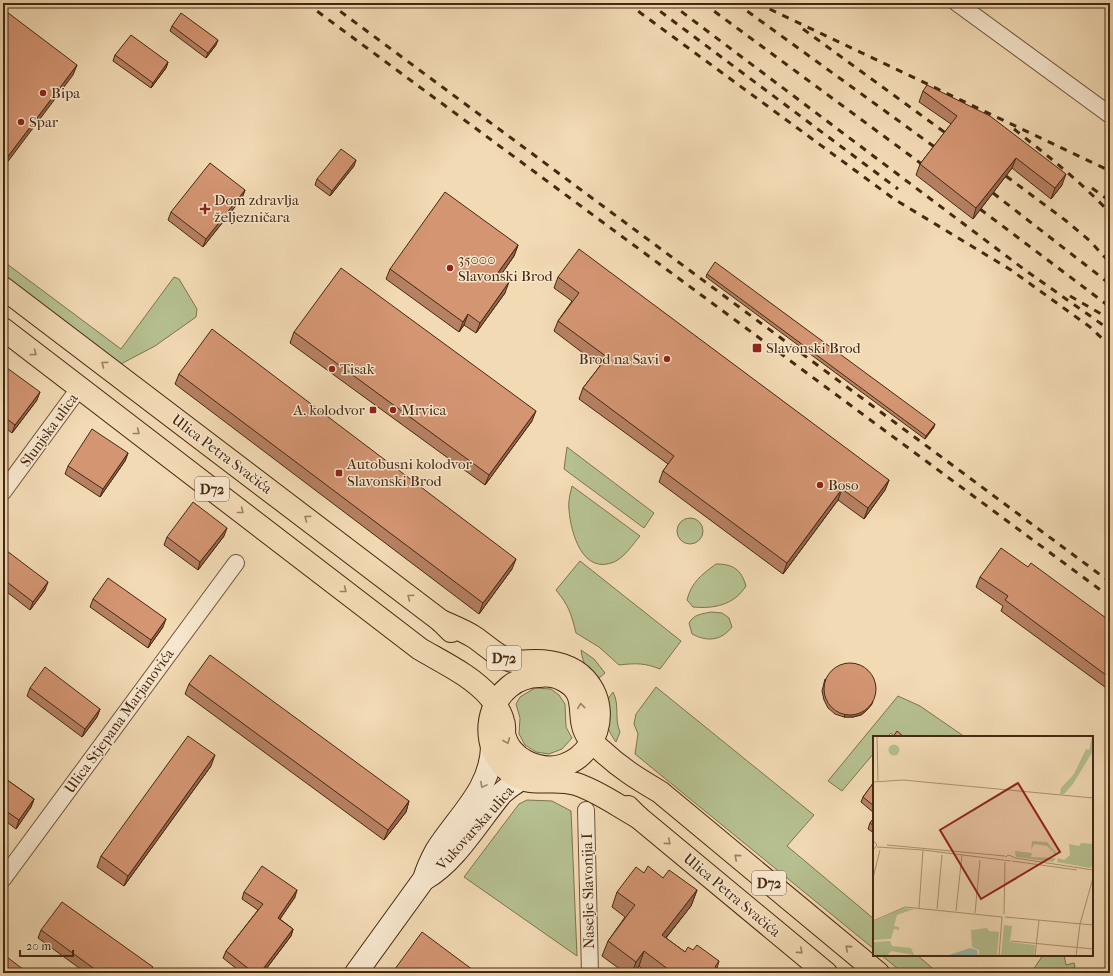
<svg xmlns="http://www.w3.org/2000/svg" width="1113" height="976" font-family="'IM FELL French Canon',serif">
  <rect width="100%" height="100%" fill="#f2dab4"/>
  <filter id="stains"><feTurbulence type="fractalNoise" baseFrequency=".005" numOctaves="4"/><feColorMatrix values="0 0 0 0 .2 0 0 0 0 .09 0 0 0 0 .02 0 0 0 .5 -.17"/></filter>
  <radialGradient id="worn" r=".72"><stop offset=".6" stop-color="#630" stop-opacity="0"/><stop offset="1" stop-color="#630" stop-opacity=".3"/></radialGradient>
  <!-- green -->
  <g fill="#b6c090" stroke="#7e7450">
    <polygon points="3,261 121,349 174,277 179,279 197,309 196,317 155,346 119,365 3,276"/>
    <polygon points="567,447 654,513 644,528 564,469"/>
    <path d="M572 486 640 536C633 544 625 557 614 562 583 575 571 534 569 510 568 502 570 494 572 486Z"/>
    <circle cx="690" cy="531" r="13"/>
    <path d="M580 561 681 641 660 669C645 663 636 663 619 665L599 647 576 633C571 613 569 606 556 590Z"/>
    <path d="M716 564C733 564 741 569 746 586 734 605 714 609 693 607L687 600C691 583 702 574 716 564Z"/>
    <path d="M711 612 722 613 729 618 732 627C721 641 707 642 692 634L689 623C694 614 702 614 711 612Z"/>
    <path d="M581 650 594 659 605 673 598 679C587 669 583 665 581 650Z"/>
    <polygon points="656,687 814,815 787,846 874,919 874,949 635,754 638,734 634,724 636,714"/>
    <polygon points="535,688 551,689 559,695 565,704 566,727 572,738 562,749 549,754 536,752 525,745 519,734 520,718 516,704 520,697"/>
    <path d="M613 692C620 705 614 719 620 732L616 742C604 725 599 709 613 692Z"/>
    <polygon points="898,696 920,706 965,737 895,737 891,733 887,737 874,737 874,753 842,791 828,781"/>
    <polygon points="527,800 552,801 571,811 577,956 464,877 519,804"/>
    <polygon points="881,955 917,955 938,973 903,973"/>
    <polygon points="1043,955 1064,955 1066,965 1074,963 1075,966 1071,973 1031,973"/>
  </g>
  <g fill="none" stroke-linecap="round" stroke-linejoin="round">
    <!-- street casing -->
    <g stroke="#705439" stroke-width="18">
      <g id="street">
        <polyline points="957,3 1110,115"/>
        <polyline points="3,492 80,387"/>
        <polyline points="586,810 590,973"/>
        <polyline points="3,879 236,563"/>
      </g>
    </g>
    <!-- secondary casing -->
    <g stroke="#452810" stroke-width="24">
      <g id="secondary">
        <path d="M426 878C455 862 480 819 502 793 512 784 524 777 537 772"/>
        <path d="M356 973 424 879C427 869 431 860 436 851 457 817 491 790 492 747"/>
      </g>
    </g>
    <!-- primary casing -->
    <g stroke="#452810" stroke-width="24">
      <g id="primary">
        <polyline points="3,288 441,621 451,631"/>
        <path d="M3 329 420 649C444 663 472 676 490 697 495 704 501 712 503 721 505 725 504 729 504 733 506 746 516 757 527 762 579 787 622 720 585 679 573 666 554 661 536 661 526 661 518 663 509 660 496 656 485 644 474 637 463 630 452 626 441 621"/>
        <polyline points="628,807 638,817 826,973"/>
        <path d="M638 817C618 806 598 791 576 784 550 776 528 791 505 768 473 736 493 677 539 676 547 675 556 676 563 680 591 694 574 717 588 737 592 742 596 746 601 750 620 768 638 779 660 792L878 973"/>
      </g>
    </g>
    <!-- street -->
    <use href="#street" stroke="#f7e7ce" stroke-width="16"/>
    <!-- secondary -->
    <use href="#secondary" stroke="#f7e7ce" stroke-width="22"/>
    <!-- primary -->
    <use href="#primary" stroke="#f2dab4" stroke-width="22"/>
    <!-- rail -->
    <g stroke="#452810" stroke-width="3" stroke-dasharray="7 7" stroke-linecap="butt">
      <polyline points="306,3 1110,597"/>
      <polyline points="329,3 1110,582"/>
      <polyline points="627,3 894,199 1011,270 1090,327 1110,346"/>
      <polyline points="649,3 898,189"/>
      <polyline points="670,3 1025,270 1110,330"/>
      <polyline points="703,3 923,165"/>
      <polyline points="736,3 936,148"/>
      <polyline points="757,3 1110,171"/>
      <polyline points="803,29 947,134"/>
      <path d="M1014 129C1048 156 1080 181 1110 213"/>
      <polyline points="1006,176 1065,220 1090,241 1110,263"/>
      <polyline points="1092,188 1110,201"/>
      <polyline points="993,193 1110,284"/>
      <polyline points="980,209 1110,307"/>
      <polyline points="1070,296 1110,319"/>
    </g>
  </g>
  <!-- wall -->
  <g fill="#b68063" stroke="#452810">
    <polygon points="172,26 216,45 206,58 170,31"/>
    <polygon points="115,55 168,62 166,68 151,88 113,61"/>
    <polygon points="923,91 1062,185 1051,199 1012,168 973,219 916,175 920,164 951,124 919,102"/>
    <polygon points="354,166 330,196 315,185 317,179"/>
    <polygon points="245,190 242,198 203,247 168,220 171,212"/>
    <polygon points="518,245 514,256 500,276 505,293 476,333 464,325 459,332 386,279 390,269"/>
    <polygon points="707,274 934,427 925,439 706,277"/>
    <polygon points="558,277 889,480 885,490 864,519 838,500 783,574 659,482 663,471 668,464 579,399 583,388 600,366 554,331 558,321 572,301 554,288"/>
    <polygon points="294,332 532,421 485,485 290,343"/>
    <polygon points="3,365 37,400 12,433 3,426"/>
    <polygon points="179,374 512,569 479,614 175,384"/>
    <polygon points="128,453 125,461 100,497 65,474 68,466"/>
    <polygon points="224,536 198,570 164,545 167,537"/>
    <polygon points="3,548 45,590 30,610 3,589"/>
    <polygon points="980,577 1110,621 1110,689 1109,690 1001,611 1003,606 976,587"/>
    <polygon points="93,599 163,627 148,648 90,607"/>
    <polygon points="825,679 872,704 866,711 861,715 853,717 844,717 835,714 828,708 824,700 822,691"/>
    <polygon points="189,684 409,801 406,812 384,840 185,694"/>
    <polygon points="30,688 100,709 97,717 82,737 27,696"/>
    <polygon points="211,766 124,886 97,867 101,856"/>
    <polygon points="3,777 34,799 31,807 16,829 3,819"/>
    <polygon points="874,782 874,813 861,802 863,797"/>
    <polygon points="874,818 874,833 868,829 870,823"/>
    <polygon points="644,873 663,878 697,890 691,906 666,938 685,952 693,950 719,961 717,968 720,970 719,973 647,973 639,966 634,973 625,973 602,956 608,941 625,917 612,907 617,892"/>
    <polygon points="244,892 295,897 280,919 293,929 291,936 263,973 242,973 223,958 226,951 258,910 242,899"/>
    <polygon points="41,930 151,973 86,973 38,938"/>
  </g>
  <!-- shaded-wall -->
  <g fill="#946850" stroke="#452810">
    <polygon points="218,40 216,45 206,58 208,53"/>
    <polygon points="168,62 166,68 151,88 153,83"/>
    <polygon points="77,65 73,75 3,168 3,163"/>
    <polygon points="1016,158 1012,168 973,219 976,208"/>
    <polygon points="356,160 354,166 330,196 332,191"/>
    <polygon points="1066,174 1062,185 1051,199 1055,188"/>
    <polygon points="245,190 242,198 203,247 206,239"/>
    <polygon points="518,245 514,256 494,285 497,274"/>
    <polygon points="509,282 505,293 476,333 480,323"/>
    <polygon points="468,314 464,325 459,332 463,322"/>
    <polygon points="40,392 37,400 12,433 15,425"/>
    <polygon points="536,411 532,421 485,485 489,475"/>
    <polygon points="935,424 934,427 925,439 926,436"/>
    <polygon points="128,453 125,461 100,497 103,489"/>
    <polygon points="889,480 885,490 864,519 868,508"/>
    <polygon points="842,489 838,500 783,574 787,563"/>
    <polygon points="227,528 224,536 198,570 200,562"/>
    <polygon points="516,559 512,569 479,614 483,603"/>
    <polygon points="48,582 45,590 30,610 33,602"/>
    <polygon points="166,619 163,627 148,648 151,640"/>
    <polygon points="873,701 872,704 866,711 861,715 853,717 844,717 845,714"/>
    <polygon points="100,709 97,717 82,737 85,729"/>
    <polygon points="215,755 211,766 124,886 128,876"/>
    <polygon points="34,799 31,807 16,829 19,820"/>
    <polygon points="409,801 406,812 384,840 388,830"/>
    <polygon points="297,890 295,897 276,925 278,918"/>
    <polygon points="697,890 691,906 656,950 662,935"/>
    <polygon points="293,929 291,936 263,973 260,973"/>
    <polygon points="644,951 639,966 634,973 632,973 636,962"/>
  </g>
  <!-- building -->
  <g fill="#d49573" stroke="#452810">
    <polygon points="3,9 77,65 3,163"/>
    <polygon points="181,13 218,40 208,53 172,26"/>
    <polygon points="131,35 168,62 153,83 115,55"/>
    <polygon points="927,85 990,116 1066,174 1055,188 1016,158 976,208 920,164 957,116 923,91"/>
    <polygon points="341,149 356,160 332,191 317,179"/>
    <polygon points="210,163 245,190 206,239 171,212"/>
    <polygon points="445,192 518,245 497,274 509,282 480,323 468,314 463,322 390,269"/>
    <polygon points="579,249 889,480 868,508 842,489 787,563 663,471 674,456 583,388 607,357 558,321 579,293 558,277"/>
    <polygon points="715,262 935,424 926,436 707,274"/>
    <polygon points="341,268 536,411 489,475 294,332"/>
    <polygon points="212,329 516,559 483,603 179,374"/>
    <polygon points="3,365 40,392 15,425 3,416"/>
    <polygon points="92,429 128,453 103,489 68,466"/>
    <polygon points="193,502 227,528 200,562 167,537"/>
    <polygon points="3,548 48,582 33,602 3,579"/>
    <polygon points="1001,548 1028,567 1031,563 1110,621 1110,678 1005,600 1008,596 980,577"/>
    <polygon points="108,578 166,619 151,640 93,599"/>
    <polygon points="210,655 409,801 388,830 189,684"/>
    <circle cx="850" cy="689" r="26"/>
    <polygon points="45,667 100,709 85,729 30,688"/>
    <polygon points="897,731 904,737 893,737"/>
    <polygon points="188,736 215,755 128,876 101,856"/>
    <polygon points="3,777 34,799 19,820 3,809"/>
    <polygon points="874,782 874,806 863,797"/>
    <polygon points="874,818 874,826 870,823"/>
    <polygon points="262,866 297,890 278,918 293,929 260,973 254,973 226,951 263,904 244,892"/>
    <polygon points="648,866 663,878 669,870 697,890 662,935 685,952 688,947 693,950 697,945 719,961 715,967 720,970 718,973 673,973 644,951 636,962 608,941 635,905 617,892 636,867 644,873"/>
    <polygon points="62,902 153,967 149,973 100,973 41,930"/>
    <polygon points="422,932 477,973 392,973"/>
    <polygon points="3,954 28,973 3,973"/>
  </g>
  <!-- one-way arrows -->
  <defs><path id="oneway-chevron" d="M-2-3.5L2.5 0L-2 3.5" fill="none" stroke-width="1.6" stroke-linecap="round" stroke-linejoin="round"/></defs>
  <g stroke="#9c8162">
    <use href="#oneway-chevron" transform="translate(34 353) rotate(37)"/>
    <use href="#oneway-chevron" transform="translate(104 364) rotate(-143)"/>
    <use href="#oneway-chevron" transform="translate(137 432) rotate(38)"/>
    <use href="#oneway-chevron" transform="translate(241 511) rotate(38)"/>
    <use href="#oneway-chevron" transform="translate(307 518) rotate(-143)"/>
    <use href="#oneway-chevron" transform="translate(344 590) rotate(38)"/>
    <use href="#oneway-chevron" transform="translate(410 597) rotate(-143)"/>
    <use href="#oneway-chevron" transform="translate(581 706) rotate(-96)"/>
    <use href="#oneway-chevron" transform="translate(507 741) rotate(68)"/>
    <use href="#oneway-chevron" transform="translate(668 842) rotate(40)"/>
    <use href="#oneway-chevron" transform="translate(737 857) rotate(-140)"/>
    <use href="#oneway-chevron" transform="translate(848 948) rotate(-140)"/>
    <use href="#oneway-chevron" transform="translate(800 951) rotate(40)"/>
  </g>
  <use stroke="#9e886f" href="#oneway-chevron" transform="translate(483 785) rotate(118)"/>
  <!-- markers -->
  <g fill="#8f2418" stroke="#f7e7ce" stroke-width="1.5">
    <circle cx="43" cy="93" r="4"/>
    <circle cx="21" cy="122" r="4"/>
    <path d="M203 203h4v4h4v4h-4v4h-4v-4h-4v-4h4z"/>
    <circle cx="450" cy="268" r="4"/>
    <rect x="752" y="343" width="10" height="10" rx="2"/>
    <circle cx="667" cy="359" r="4"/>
    <circle cx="332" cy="369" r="4"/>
    <rect x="369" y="406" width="8" height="8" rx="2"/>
    <circle cx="393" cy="410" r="4"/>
    <rect x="335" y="469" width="8" height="8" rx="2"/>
    <circle cx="820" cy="485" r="4"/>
  </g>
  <g text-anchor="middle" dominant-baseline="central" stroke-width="3" stroke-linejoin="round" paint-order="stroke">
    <!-- shield labels -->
    <g fill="#f7e7ce" stroke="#7a6149" stroke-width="1">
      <rect x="195" y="477" width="34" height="24" rx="3"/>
      <rect x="487" y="646" width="34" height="24" rx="3"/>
      <rect x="752" y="871" width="34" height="24" rx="3"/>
    </g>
    <g font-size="14" font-weight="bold" fill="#452810">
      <text x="212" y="489">D72</text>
      <text x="504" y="658">D72</text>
      <text x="769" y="883">D72</text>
    </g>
    <!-- poi labels -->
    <g font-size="15" fill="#452810" stroke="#f7e7ce" text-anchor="start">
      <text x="51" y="93">Bipa</text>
      <text x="29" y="122">Spar</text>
      <text x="214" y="200">Dom zdravlja<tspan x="214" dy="17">željezničara</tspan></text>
      <text x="458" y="259">35000<tspan x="458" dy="17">Slavonski Brod</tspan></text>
      <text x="766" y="348">Slavonski Brod</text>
      <text x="659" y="359" text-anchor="end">Brod na Savi</text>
      <text x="340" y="369">Tisak</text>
      <text x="365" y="410" text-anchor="end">A. kolodvor</text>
      <text x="401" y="410">Mrvica</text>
      <text x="347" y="464">Autobusni kolodvor<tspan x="347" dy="17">Slavonski Brod</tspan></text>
      <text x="828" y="485">Boso</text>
    </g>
    <!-- street labels -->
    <g font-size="15" fill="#452810" stroke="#f7e7ce">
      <text transform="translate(49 430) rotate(-54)">Slunjska ulica</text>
      <text transform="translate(222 454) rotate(37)">Ulica Petra Svačića</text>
      <text transform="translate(119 721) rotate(-54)">Ulica Stjepana Marjanovića</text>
      <text transform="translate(475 828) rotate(-48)">Vukovarska ulica</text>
      <text transform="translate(588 891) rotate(-91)">Naselje Slavonija I</text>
      <text transform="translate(732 895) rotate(40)">Ulica Petra Svačića</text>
    </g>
  </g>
  <!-- overview -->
  <g transform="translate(873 736)">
    <rect width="220" height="220" fill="#f2dab4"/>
    <path d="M219 1 220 15 200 48 191 58H187L188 52 201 38 213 13 216 14ZM15.5 14a5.5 5.5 0 1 1 11 0a5.5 5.5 0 1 1-11 0ZM159 105 174 106 183 117V119H181V116L174 110 161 108 158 114ZM208 107 220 108V129L217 132 184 126 185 122 191 124 197 119 196 108 206 110ZM142 115 159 117 158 121 183 122 180 126 143 121ZM30 172 41 173 24 179 21 190 26 191V194L21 193 18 203 0 204V186ZM131 189 139 190 137 206 162 209 161 220H128ZM114 192 116 195 126 196 124 220H106V214L99 211 98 194ZM17 205 19 210 38 212 41 219 18 215 14 220H0V206Z" fill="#b6c090"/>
    <path d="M97 212 104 214 105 220H73Z" fill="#9cbba9"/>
    <path fill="none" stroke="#ad9372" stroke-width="1" d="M4 0 5 45M0 46 30 44 220 62M0 104 4 109 0 114M14 109 132 120M4 111 50 114 138 125M132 121 136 119 142 122 220 134M139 125 204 134M0 142 7 114M46 172 50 114M64 173 69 119M83 175 89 119M102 177 107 124M131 178 132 126M132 181 220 189M0 185 32 171 129 181M138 205 220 213M126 220 129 181M162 220 166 184M203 220 207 188 220 142"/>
    <path fill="#8f2418" fill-opacity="0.15" stroke="#8f2418" stroke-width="2" d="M145 47 187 116 108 163 67 94Z"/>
    <rect width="220" height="220" fill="none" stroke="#452810" stroke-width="2"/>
  </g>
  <!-- margin -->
  <rect width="1113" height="976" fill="none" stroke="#f2dab4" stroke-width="16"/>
  <rect x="4" y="4" width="1105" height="968" fill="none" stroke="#452810" stroke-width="2"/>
  <rect x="8" y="8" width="1097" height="960" fill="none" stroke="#452810"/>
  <!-- scale -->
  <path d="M20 950v6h53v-6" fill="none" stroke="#452810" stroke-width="2"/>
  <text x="26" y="950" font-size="12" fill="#452810" stroke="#f7e7ce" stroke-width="3" paint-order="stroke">20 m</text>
  <rect width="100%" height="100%" filter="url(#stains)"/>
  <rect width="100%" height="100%" fill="url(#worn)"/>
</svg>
